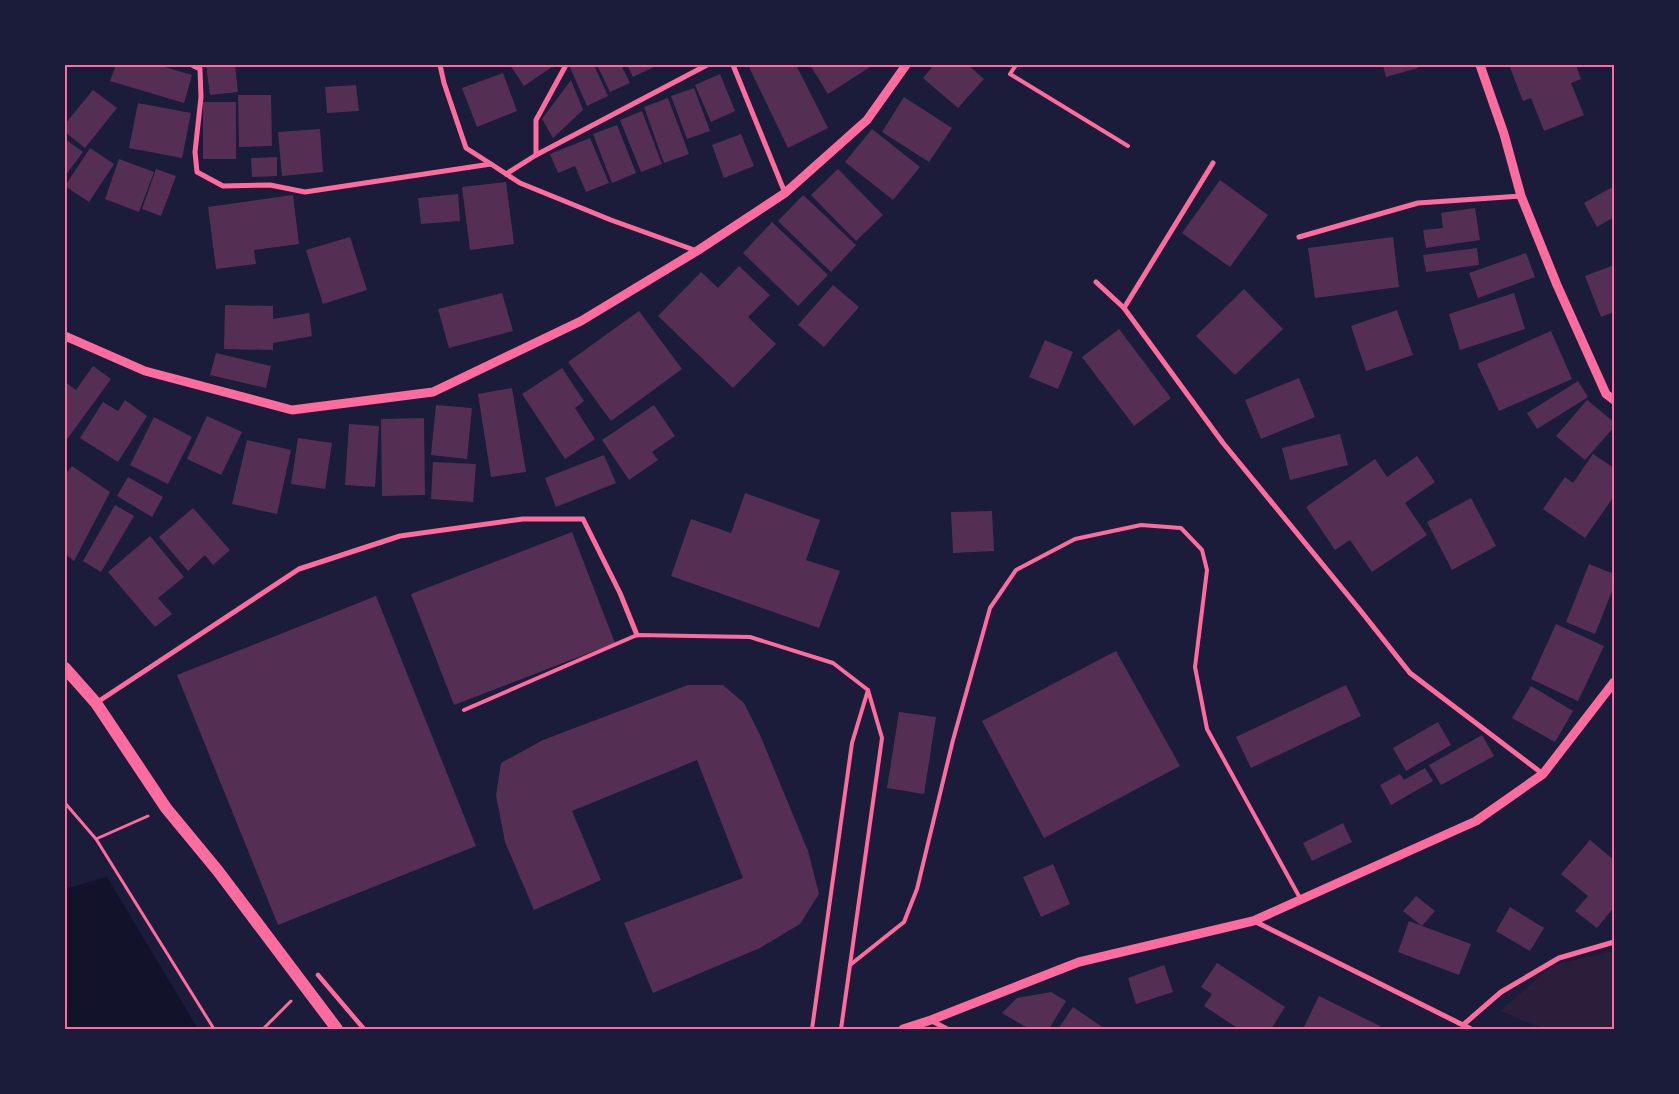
<svg xmlns="http://www.w3.org/2000/svg" width="1679" height="1094" font-family="Cabin,sans-serif">
  <rect width="100%" height="100%" fill="#1b1b3a"/>
  <!-- green -->
  <polygon fill="#2a1e3b" points="1614,951 1614,1029 1544,1029 1500,1011 1553,965"/>
  <!-- water -->
  <polygon fill="#12122b" points="107,877 198,1029 65,1029 65,889"/>
  <!-- building -->
  <g fill="#542f53">
    <polygon points="116,65 158,65 192,75 184,103 110,81"/>
    <polygon points="206,65 235,65 238,92 210,95"/>
    <polygon points="510,65 550,65 552,67 524,86"/>
    <polygon points="569,65 594,65 608,96 587,106"/>
    <polygon points="597,65 621,65 630,83 610,92"/>
    <polygon points="627,65 658,65 633,77"/>
    <polygon points="748,65 796,65 828,128 788,148"/>
    <polygon points="810,65 873,65 828,94"/>
    <polygon points="934,65 968,65 984,79 958,108 923,78"/>
    <polygon points="1383,65 1417,65 1418,68 1386,77"/>
    <polygon points="1509,65 1576,65 1581,79 1571,83 1584,115 1544,131 1531,98 1523,101"/>
    <polygon points="503,73 517,111 477,127 462,88"/>
    <polygon points="720,74 735,111 711,122 695,85"/>
    <polygon points="571,80 583,110 553,138 542,119"/>
    <polygon points="356,85 359,111 327,113 325,87"/>
    <polygon points="694,88 710,131 687,139 671,96"/>
    <polygon points="93,90 117,108 85,148 65,132 65,124"/>
    <polygon points="238,95 271,95 272,146 239,147"/>
    <polygon points="904,97 952,128 929,162 882,132"/>
    <polygon points="668,98 689,154 664,163 644,107"/>
    <rect x="203" y="102" width="33" height="57"/>
    <polygon points="138,103 191,113 182,158 129,148"/>
    <polygon points="642,111 662,164 641,172 620,120"/>
    <polygon points="617,125 636,173 612,183 593,134"/>
    <polygon points="320,129 323,172 282,176 278,132"/>
    <polygon points="872,129 920,167 893,200 845,162"/>
    <polygon points="741,134 754,166 724,178 712,145"/>
    <polygon points="590,138 609,183 586,192 575,166 558,173 550,154"/>
    <polygon points="65,139 83,152 65,176"/>
    <polygon points="90,148 114,164 89,202 65,186"/>
    <polygon points="277,157 277,176 252,177 251,158"/>
    <polygon points="119,159 154,172 139,212 105,199"/>
    <polygon points="156,169 176,176 161,216 142,209"/>
    <polygon points="838,169 883,215 856,241 811,195"/>
    <polygon points="1220,180 1268,215 1230,267 1182,233"/>
    <polygon points="506,182 514,244 470,250 462,187"/>
    <polygon points="1614,186 1614,217 1597,227 1584,203"/>
    <polygon points="458,194 460,221 421,224 418,198"/>
    <polygon points="293,195 299,244 254,250 256,264 216,269 208,207"/>
    <polygon points="803,195 856,245 831,272 778,221"/>
    <polygon points="1475,208 1480,240 1426,248 1423,230 1443,228 1441,213"/>
    <polygon points="772,222 828,275 798,306 743,253"/>
    <polygon points="350,237 367,290 323,304 306,250"/>
    <polygon points="1393,237 1399,287 1315,298 1308,248"/>
    <polygon points="1477,248 1479,265 1426,272 1423,255"/>
    <polygon points="1526,253 1535,277 1478,298 1469,273"/>
    <polygon points="1614,265 1614,312 1601,317 1585,276"/>
    <polygon points="739,266 770,295 748,317 776,344 733,388 658,316 701,272 718,288"/>
    <polygon points="833,285 859,307 824,347 798,325"/>
    <polygon points="1244,289 1283,329 1235,375 1196,336"/>
    <polygon points="502,293 513,331 449,348 438,309"/>
    <polygon points="1514,293 1525,329 1460,350 1449,314"/>
    <polygon points="225,305 273,306 273,319 309,313 312,336 273,343 273,350 224,349"/>
    <polygon points="1397,310 1413,355 1366,371 1351,326"/>
    <polygon points="639,311 682,369 611,421 568,362"/>
    <polygon points="1119,329 1171,398 1134,426 1082,357"/>
    <polygon points="1551,331 1572,379 1499,411 1477,364"/>
    <polygon points="1045,340 1073,352 1058,389 1029,377"/>
    <polygon points="216,353 271,366 266,388 210,375"/>
    <polygon points="93,366 111,379 65,442 65,382 76,390"/>
    <polygon points="562,368 584,401 575,408 595,439 565,459 522,394"/>
    <polygon points="1299,378 1315,417 1261,439 1245,400"/>
    <polygon points="1578,381 1588,397 1537,429 1527,413"/>
    <polygon points="512,388 526,472 491,477 478,394"/>
    <polygon points="125,400 147,416 118,462 80,438 103,402 118,411"/>
    <polygon points="1587,400 1614,422 1614,427 1585,460 1556,436"/>
    <polygon points="436,405 472,408 467,459 431,455"/>
    <polygon points="654,405 675,436 652,452 658,460 629,480 602,440"/>
    <polygon points="207,416 242,432 221,475 187,459"/>
    <polygon points="154,417 192,437 168,484 130,465"/>
    <polygon points="424,418 425,495 382,496 381,419"/>
    <polygon points="349,424 379,426 375,487 345,485"/>
    <polygon points="1340,434 1348,465 1290,480 1282,448"/>
    <polygon points="298,438 332,443 325,489 291,484"/>
    <polygon points="247,440 291,450 277,514 232,504"/>
    <polygon points="1593,454 1614,468 1614,496 1585,538 1543,509 1565,477 1573,483"/>
    <polygon points="604,455 616,483 556,507 545,478"/>
    <polygon points="1417,456 1435,482 1405,503 1427,535 1372,572 1350,540 1335,550 1306,507 1375,459 1387,477"/>
    <polygon points="433,462 476,464 473,502 431,499"/>
    <polygon points="72,466 110,492 74,561 65,554 65,475"/>
    <polygon points="128,477 163,497 152,517 117,496"/>
    <polygon points="745,493 820,520 806,560 840,571 819,628 671,576 691,519 731,533"/>
    <polygon points="1471,498 1496,546 1452,570 1427,522"/>
    <polygon points="115,505 134,516 101,572 83,561"/>
    <polygon points="193,508 230,550 213,565 205,555 188,571 159,537"/>
    <polygon points="992,511 994,551 953,553 951,512"/>
    <polygon points="572,532 615,643 454,705 411,594"/>
    <polygon points="150,536 184,577 158,598 172,614 155,627 108,572"/>
    <polygon points="1589,564 1614,574 1614,586 1595,634 1566,622"/>
    <polygon points="376,596 476,846 278,925 177,675"/>
    <polygon points="1556,624 1604,646 1578,701 1531,679"/>
    <polygon points="1116,651 1180,766 1044,838 982,721"/>
    <polygon points="688,685 723,685 744,703 760,735 808,851 819,894 800,924 760,948 653,993 624,923 743,878 697,760 572,811 601,880 534,910 505,842 496,795 501,763 543,740"/>
    <polygon points="1346,685 1361,716 1251,768 1236,737"/>
    <polygon points="1531,686 1573,711 1555,742 1512,718"/>
    <polygon points="899,712 936,717 924,794 887,788"/>
    <polygon points="1438,722 1451,745 1406,771 1393,748"/>
    <polygon points="1482,735 1494,756 1441,785 1429,765"/>
    <polygon points="1425,768 1433,781 1391,805 1380,785 1400,774 1404,780"/>
    <polygon points="1343,823 1352,842 1312,861 1303,843"/>
    <polygon points="1590,840 1614,860 1614,907 1597,928 1575,911 1588,896 1561,874"/>
    <polygon points="1053,864 1070,904 1041,917 1023,877"/>
    <polygon points="1416,896 1435,911 1422,926 1471,944 1459,975 1398,952 1409,921 1422,926 1403,911"/>
    <polygon points="1510,907 1544,928 1530,951 1496,931"/>
    <polygon points="1217,963 1285,1007 1271,1029 1239,1029 1204,1006 1212,994 1201,987"/>
    <polygon points="1164,965 1173,992 1136,1004 1128,978"/>
    <polygon points="1051,992 1066,1001 1049,1029 1029,1029 1002,1013 1017,998"/>
    <polygon points="1319,996 1380,1026 1378,1029 1303,1029"/>
    <polygon points="1073,1007 1105,1029 1058,1029"/>
  </g>
  <g fill="none" stroke-linecap="round" stroke-linejoin="round">
    <!-- path -->
    <g stroke="#ff6b9d" stroke-width="3">
      <polyline points="65,803 96,839 214,1029"/>
      <polyline points="96,839 148,816"/>
      <polyline points="263,1029 291,1001"/>
    </g>
    <!-- service -->
    <g stroke="#ff6b9d" stroke-width="4">
      <polyline points="1016,65 1010,74 1128,146"/>
      <polyline points="464,710 637,635 750,637 833,663 868,690 882,738 841,1029"/>
      <polyline points="850,965 904,922 917,889 953,740 990,608 1016,570 1075,539 1141,525 1181,528 1202,550 1207,570 1195,667 1207,729 1300,898"/>
      <polyline points="812,1029 852,743 868,690"/>
    </g>
    <!-- pedestrian -->
    <polyline stroke="#ff6b9d" stroke-width="4.5" points="318,975 364,1029"/>
    <!-- minor -->
    <g stroke="#ff6b9d" stroke-width="5">
      <polyline points="192,65 200,69 201,97 195,152 197,172 223,186 270,185 305,192 491,164 520,183 611,220 697,251"/>
      <polyline points="440,65 444,83 466,148 491,164"/>
      <polyline points="733,65 785,193"/>
      <polyline points="536,155 536,120 566,65"/>
      <polyline points="506,174 536,155 707,65"/>
      <polyline points="1299,237 1418,203 1521,196"/>
      <polyline points="1096,282 1124,308 1223,443 1360,610 1410,673 1543,774"/>
      <polyline points="1124,308 1213,163"/>
      <polyline points="96,703 299,569 400,536 523,519 583,519 620,593 637,635"/>
      <polyline points="1254,921 1471,1029"/>
      <polyline points="932,1021 947,1029"/>
      <polyline points="1463,1025 1501,992 1559,958 1614,942"/>
    </g>
    <!-- tertiary -->
    <g stroke="#ff6b9d" stroke-width="9">
      <polyline points="1480,65 1504,134 1521,196 1557,285 1606,394 1614,400"/>
      <polyline points="65,336 145,371 292,410 433,392 581,321 697,251 785,193 867,120 906,65"/>
      <polyline points="903,1029 931,1020 1079,962 1253,921 1476,821 1543,774 1614,682"/>
    </g>
    <!-- primary -->
    <polyline stroke="#ff6b9d" stroke-width="12" points="65,668 96,703 166,808 218,871 337,1029"/>
  </g>
  <!-- border -->
  <rect width="1679" height="1094" fill="none" stroke="#1b1b3a" stroke-width="132"/>
  <rect x="66" y="66" width="1547" height="962" fill="none" stroke="#ff6b9d" stroke-width="2"/>
</svg>
